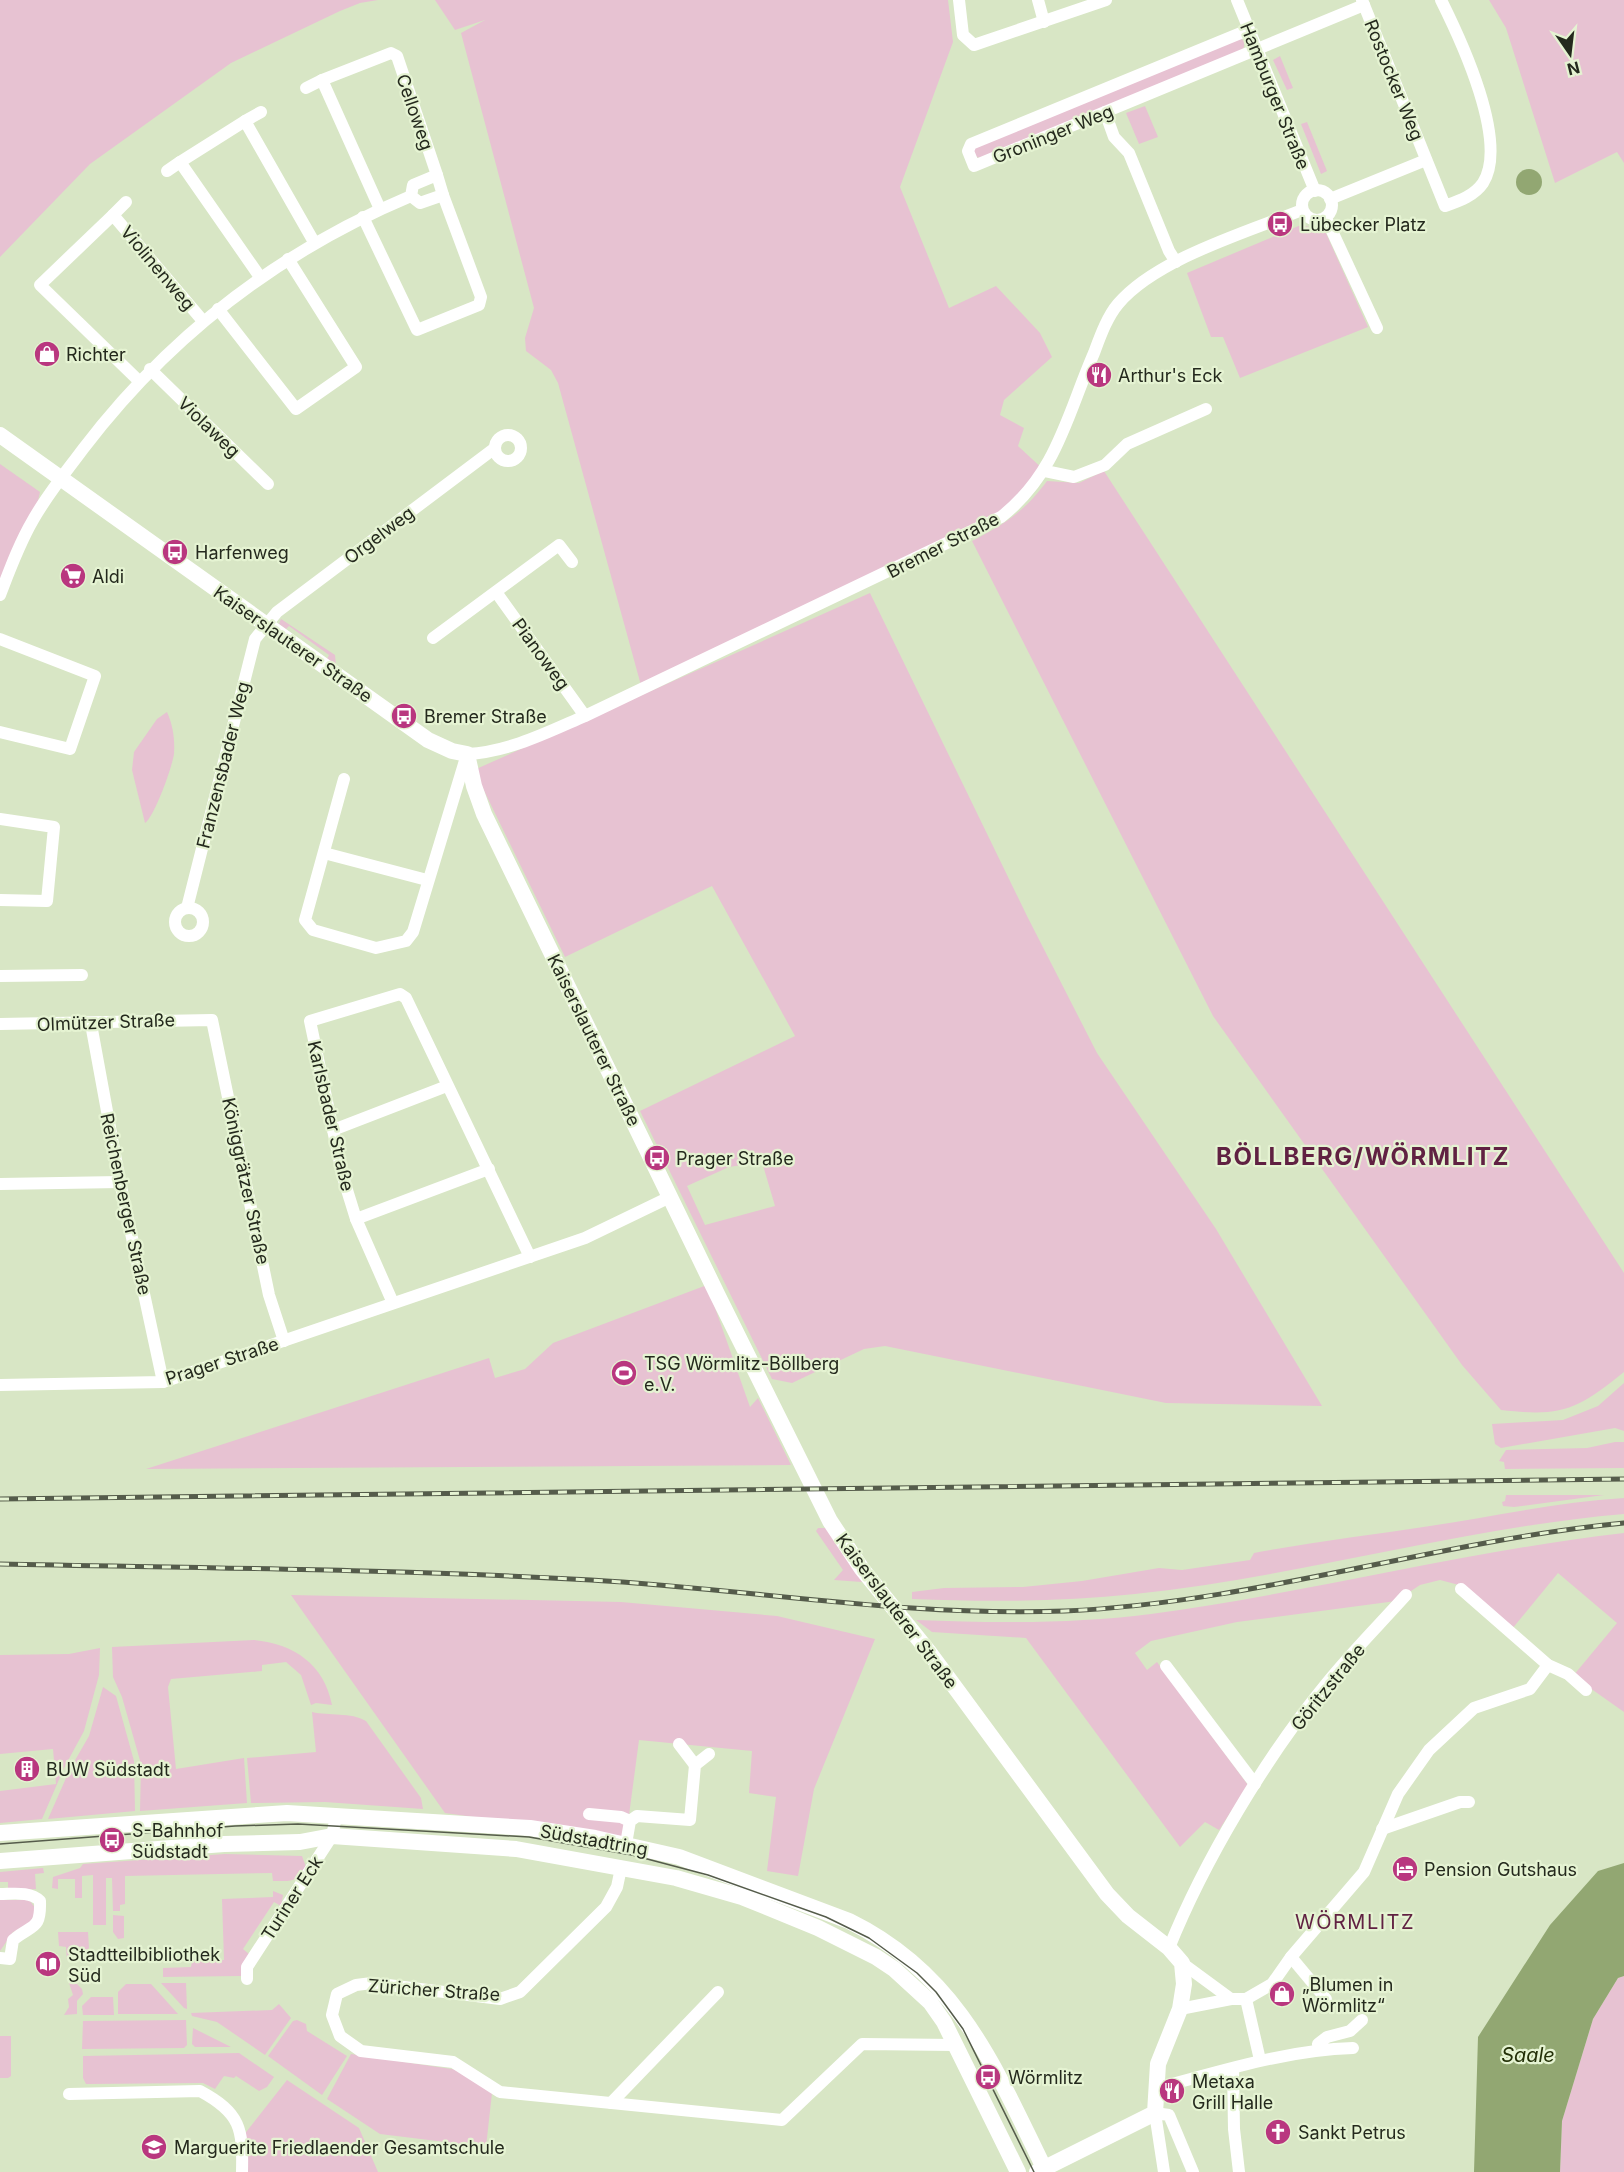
<svg xmlns="http://www.w3.org/2000/svg" width="1624" height="2172" font-family="Inter,sans-serif">
  <rect width="100%" height="100%" fill="#d8e6c5"/>
  <!-- green -->
  <g fill="#e7c2d2" fill-rule="evenodd">
    <polygon points="0,0 378,0 360,3 340,11 231,63 90,164 0,257"/>
    <polygon points="435,0 948,0 953,42 900,187 949,308 996,286 1040,333 1052,357 1004,400 1000,415 1024,428 1018,446 1045,471 1001,517 642,689 558,383 551,370 526,351 525,338 534,308 461,33 485,20 455,30"/>
    <polygon points="1489,0 1624,0 1624,163 1617,152 1555,183 1506,28"/>
    <polygon points="1238,37 1244,41 1244,47 1241,51 979,158 974,155 974,149 979,145"/>
    <polygon points="1280,56 1293,88 1287,90 1273,60"/>
    <polygon points="1145,106 1158,137 1139,144 1126,113"/>
    <polygon points="1307,122 1327,171 1321,174 1301,124"/>
    <polygon points="1301,225 1325,231 1368,327 1240,378 1223,337 1211,337 1187,273"/>
    <polygon points="0,464 40,492 34,518 0,595"/>
    <path d="M1104 471 1624 1273V1372C1577 1410 1562 1417 1501 1410L1462 1365 1213 1016 972 541C1006 523 1024 512 1047 481L1079 483Z"/>
    <path d="M870 593 1027 916 1097 1053 1216 1229 1322 1406 1166 1403 885 1346 864 1349 792 1383 772 1379 640 1111 795 1036 712 886 565 957 474 770ZM762 1162 775 1206 705 1225 687 1186 729 1167Z"/>
    <polygon points="281,619 335,655 336,666 327,659 329,655 289,626 286,629 279,624"/>
    <path d="M167 712C173 725 175 740 174 754 172 768 154 817 145 823L132 770 134 752 157 719Z"/>
    <polygon points="707,1285 750,1407 758,1398 791,1465 146,1469 489,1358 495,1378 525,1369 553,1343"/>
    <polygon points="1624,1383 1624,1431 1615,1428 1501,1448 1495,1444 1492,1424 1563,1420 1598,1406"/>
    <polygon points="1615,1442 1624,1442 1624,1468 1505,1469 1504,1462 1499,1461 1506,1450 1587,1448"/>
    <polygon points="1506,1495 1604,1495 1514,1507 1503,1506 1502,1502 1505,1501"/>
    <path d="M1624 1498V1514C1459 1528 1299 1577 1135 1594 1060 1602 987 1602 912 1599V1592L944 1588 1023 1587 1082 1581 1159 1568 1182 1570 1250 1560 1254 1553C1313 1542 1371 1535 1430 1526 1495 1516 1559 1502 1624 1498Z"/>
    <polygon points="818,1528 827,1528 862,1582 834,1580 843,1570 816,1531"/>
    <path d="M1624 1533V1712L1573 1676 1617 1623 1558 1573 1512 1629 1459 1585 1440 1580 1420 1585 1396 1601 1237 1622 1151 1641 1135 1653 1147 1670 1157 1662 1248 1785 1219 1830 1205 1822 1180 1847 1026 1638 932 1632 916 1620C994 1623 1073 1624 1151 1614 1309 1593 1465 1551 1624 1533Z"/>
    <polygon points="291,1595 621,1602 777,1616 875,1639 814,1789 798,1876 767,1871 776,1797 749,1793 752,1751 639,1740 626,1838 445,1813"/>
    <path d="M254 1640C294 1644 324 1664 332 1705L316 1703 311 1705 301 1675 286 1662 262 1665V1671L171 1679 168 1687 176 1769 244 1758 247 1803 140 1811 141 1764 122 1697 113 1677 112 1647Z"/>
    <polygon points="100,1648 99,1675 84,1731 64,1768 42,1819 0,1823 0,1791 56,1784 53,1749 0,1754 0,1655 69,1654"/>
    <polygon points="103,1687 116,1696 134,1761 135,1811 48,1819 70,1769 89,1736"/>
    <path d="M312 1712C329 1716 351 1712 366 1721L421 1798 423 1809 325 1802 251 1803 247 1758 316 1752Z"/>
    <path d="M225 1854 302 1856 306 1867C297 1883 289 1881 273 1881L272 1873 125 1876V1904L120 1905V1911H113L112 1878H106V1925H93V1875L82 1876V1898H75V1879H58V1889L52 1888 53 1877 80 1868 83 1864Z"/>
    <polygon points="43,1868 44,1873 35,1874 36,1889 8,1891 8,1882 0,1882 0,1872"/>
    <polygon points="273,1891 283,1895 281,1906 274,1902 243,1949 249,1954 241,1976 163,1977 163,1968 191,1967 192,1961 224,1960 222,1899 273,1897"/>
    <polygon points="0,1900 29,1900 37,1910 27,1928 13,1932 0,1951"/>
    <polygon points="113,1915 124,1916 124,1938 118,1939 113,1932"/>
    <polygon points="58,1932 88,1932 89,1948 76,1960 67,1960 66,1947 59,1946"/>
    <polygon points="1624,1976 1624,2172 1560,2172 1562,2121 1593,2019 1618,1978"/>
    <polygon points="69,1983 76,1983 82,1989 83,1994 77,2001 77,2014 64,2015 69,2007 68,1999 73,1995"/>
    <polygon points="161,1983 186,1983 187,2009 184,2008"/>
    <polygon points="126,1984 151,1984 178,2014 118,2014 118,1992"/>
    <polygon points="91,1997 113,1997 114,2015 83,2015 82,2006"/>
    <polygon points="279,2004 291,2018 265,2055 217,2022 192,2016 191,2013 272,2010"/>
    <polygon points="186,2020 187,2045 184,2048 82,2049 83,2021"/>
    <polygon points="297,2020 306,2024 307,2031 347,2056 322,2095 268,2056 293,2021"/>
    <polygon points="193,2028 231,2047 195,2047 192,2044"/>
    <polygon points="0,2036 11,2036 11,2076 8,2078 0,2078"/>
    <polygon points="239,2053 274,2077 267,2087 259,2091 236,2076 234,2078 224,2076 215,2089 203,2083 86,2084 83,2078 83,2056"/>
    <polygon points="351,2054 458,2070 492,2093 486,2147 380,2134 327,2099"/>
    <polygon points="287,2080 359,2128 378,2172 242,2172 243,2136"/>
  </g>
  <!-- water -->
  <g fill="#92a772">
    <circle cx="1529" cy="182" r="13"/>
    <polygon points="1624,1863 1624,1976 1618,1978 1593,2019 1562,2121 1560,2172 1474,2172 1478,2037 1550,1925 1598,1871"/>
  </g>
  <g fill="none" stroke-linecap="round" stroke-linejoin="round">
    <!-- street -->
    <g stroke="#fff" stroke-width="12">
      <polyline points="959,0 963,35 974,45 1106,0"/>
      <polyline points="1038,0 1044,22"/>
      <polyline points="1237,0 1315,191"/>
      <path d="M1362 0 1445 206C1459 201 1474 196 1483 183 1509 142 1461 40 1441 0"/>
      <polyline points="1248,30 971,144 968,151 974,166 1364,5"/>
      <polyline points="306,88 322,80"/>
      <polyline points="1105,112 1114,137 1129,153 1169,251 1176,262"/>
      <polyline points="245,121 261,112"/>
      <polyline points="167,171 180,162"/>
      <circle cx="1317" cy="205" r="15"/>
      <polyline points="1330,199 1426,160"/>
      <polyline points="380,209 322,80 391,53 397,56 437,175"/>
      <polyline points="113,215 126,202"/>
      <polyline points="363,217 417,330 479,305 481,297 443,195"/>
      <polyline points="1326,218 1377,328"/>
      <polyline points="260,277 180,162 245,121 314,242"/>
      <polyline points="218,309 296,409 356,367 288,259"/>
      <polyline points="150,369 268,484"/>
      <polyline points="139,381 40,285 113,215 203,321"/>
      <circle cx="508" cy="448" r="13"/>
      <polyline points="1045,471 1074,477 1105,465 1127,444 1206,409"/>
      <polyline points="496,592 585,716"/>
      <path d="M0 595C10 569 19 544 33 520 47 495 66 472 83 449 169 336 280 251 411 196L420 203 443 195 437 175 413 185 411 196"/>
      <polyline points="433,638 559,545 572,562"/>
      <polyline points="0,639 95,676 70,749 0,732"/>
      <path d="M344 779 305 920 313 930 376 948 406 941 413 932 467 754C509 752 548 732 585 716L1001 517C1057 473 1067 415 1094 353 1100 337 1107 317 1118 304 1156 259 1247 232 1302 210"/>
      <polyline points="0,819 54,827 47,901 0,900"/>
      <polyline points="324,853 427,880"/>
      <polyline points="187,908 255,639 277,612 495,448"/>
      <circle cx="189" cy="922" r="14"/>
      <polyline points="0,976 82,975"/>
      <polyline points="0,1024 212,1020 269,1295 284,1341"/>
      <polyline points="91,1024 120,1182 163,1382"/>
      <polyline points="333,1130 447,1086"/>
      <polyline points="0,1184 120,1182"/>
      <polyline points="356,1219 489,1169"/>
      <polyline points="393,1303 356,1219 343,1177 310,1021 400,994 406,998 530,1257"/>
      <polyline points="0,1385 163,1382 585,1238 670,1197"/>
      <polyline points="1461,1589 1548,1665 1568,1674 1586,1690"/>
      <polyline points="1166,1666 1255,1784"/>
      <polyline points="679,1744 695,1765"/>
      <polyline points="589,1814 621,1817 630,1821"/>
      <polyline points="1382,1829 1460,1802 1469,1802"/>
      <polyline points="626,1844 630,1821 637,1816 690,1820 695,1765 709,1754"/>
      <polyline points="621,1868 617,1887 606,1907 520,1992 500,1999 372,1983 356,1985 337,1994 332,2015 340,2036 361,2051 453,2062 500,2092 782,2120 862,2044 955,2045"/>
      <path d="M0 1894C13 1894 30 1891 40 1901 41 1931 32 1924 13 1940L10 1959 0 1958"/>
      <path d="M1169 1948C1204 1861 1266 1757 1326 1684 1351 1653 1379 1625 1406 1595"/>
      <polyline points="1291,1957 1326,1999"/>
      <polyline points="1182,1963 1231,1999"/>
      <polyline points="247,1979 247,1967 332,1836 336,1817"/>
      <polyline points="1246,1999 1260,2060"/>
      <polyline points="1180,2009 1231,1999 1246,1999 1272,1984 1291,1957 1364,1872 1398,1794 1429,1750 1474,1708 1530,1689 1548,1665"/>
      <polyline points="1320,2049 1318,2044 1327,2037 1350,2031 1362,2020"/>
      <polyline points="1233,2069 1234,2129 1239,2172"/>
      <path d="M1157 2088C1222 2071 1286 2050 1353 2048"/>
      <path d="M69 2094 200 2091C241 2113 243 2129 242 2172"/>
      <polyline points="611,2103 718,1992"/>
      <polyline points="1164,2172 1155,2113 1169,2115 1193,2172"/>
    </g>
    <!-- secondary -->
    <g stroke="#fff" stroke-width="16">
      <polyline points="0,435 428,740 452,751 467,754 474,786 484,814 717,1294 830,1521 862,1569 929,1652 1107,1894 1128,1916 1169,1948 1182,1963 1184,1984 1180,2009 1158,2064 1155,2113 1037,2172"/>
      <path d="M0 1833 287 1813 530 1828 595 1838 679 1857 849 1921C959 1975 995 2068 1046 2172"/>
      <polyline points="0,1861 224,1844 300,1842 332,1836 516,1849 676,1878 742,1897 818,1928 876,1957 894,1969 930,2002 944,2022 1018,2172"/>
    </g>
    <!-- tram -->
    <polyline stroke="#555c4b" stroke-width="1.5" points="0,1844 235,1826 298,1824 529,1837 632,1855 708,1875 826,1917 869,1938 917,1973 936,1992 963,2029 1034,2172"/>
    <!-- rail casing -->
    <g stroke="#555c4b" stroke-width="5">
      <g id="rail">
        <polyline points="0,1499 1624,1479"/>
        <path d="M0 1564C197 1568 394 1569 591 1580 749 1589 905 1617 1065 1611 1254 1603 1436 1541 1624 1523"/>
      </g>
    </g>
    <!-- rail -->
    <use href="#rail" stroke="#e5f3d2" stroke-width="3" stroke-dasharray="9" stroke-linecap="butt"/>
  </g>
  <!-- icons -->
  <defs>
    <g id="bus-disc" transform="scale(1.35)"><circle r="9.5" fill="#b9377f" stroke="#e5f3d2"/><path d="M-5-6H5V4H4V6H2V4H-2V6H-4V4H-5ZM-3.5-4V0h7V-4ZM-3.5 1.2v1.5H-2V1.2ZM2 1.2v1.5H3.5V1.2Z" fill="#fff"/></g>
    <g id="shop-disc" transform="scale(1.35)"><circle r="9.5" fill="#b9377f" stroke="#e5f3d2"/><path d="M-5-2.5h2.3a2.7 3.5 0 0 1 5.4 0H5L5.5 6h-11ZM-1.5-2.5h3a1.5 2.3 0 0 0-3 0Z" fill="#fff"/></g>
    <g id="restaurant-disc" transform="scale(1.35)"><circle r="9.5" fill="#b9377f" stroke="#e5f3d2"/><path d="M-5-6h1v4h1v-4h1v4h1v-4h1v5L-1.5 .5V6h-2V.5L-5-1ZM5-6V6H3V1.5H1.5Q1.5-4 5-6Z" fill="#fff"/></g>
    <g id="supermarket-disc" transform="scale(1.35)"><circle r="9.5" fill="#b9377f" stroke="#e5f3d2"/><path d="M-6-5.5h2.5l.6 2H6L4.5 2H-2.5L-4.4-4H-6ZM-1.5 3.2a1.3 1.3 0 1 0 .1 0ZM3 3.2a1.3 1.3 0 1 0 .1 0Z" fill="#fff"/></g>
    <g id="stadium-disc" transform="scale(1.35)"><circle r="9.5" fill="#b9377f" stroke="#e5f3d2"/><path d="M0-5a6.5 5 0 1 0 0 10a6.5 5 0 1 0 0-10ZM-3.5-1.8h7v3.6h-7Z" fill="#fff"/></g>
    <g id="building-disc" transform="scale(1.35)"><circle r="9.5" fill="#b9377f" stroke="#e5f3d2"/><path d="M-4-6H4V6H1V3H-1V6H-4ZM-2.5-4.3h1.7v1.8h-1.7ZM.8-4.3h1.7v1.8H.8ZM-2.5-1h1.7V.8h-1.7ZM.8-1h1.7V.8H.8Z" fill="#fff"/></g>
    <g id="hotel-disc" transform="scale(1.35)"><circle r="9.5" fill="#b9377f" stroke="#e5f3d2"/><path d="M-6-4.5h1.5V1H6V5H4.5V3h-9V5H-6ZM-4 0a1.8 1.8 0 1 1 3.6 0ZM.5 0V-2.5h3Q6-2.5 6 0Z" fill="#fff"/></g>
    <g id="library-disc" transform="scale(1.35)"><circle r="9.5" fill="#b9377f" stroke="#e5f3d2"/><path d="M-6-4Q-3-5.5-.7-3.5V5Q-3 3-6 4ZM6-4Q3-5.5 .7-3.5V5Q3 3 6 4Z" fill="#fff"/></g>
    <g id="church-disc" transform="scale(1.35)"><circle r="9.5" fill="#b9377f" stroke="#e5f3d2"/><path d="M-1.2-6h2.4v3.5h3.3v2.4h-3.3V6h-2.4V-.1h-3.3v-2.4h3.3Z" fill="#fff"/></g>
    <g id="school-disc" transform="scale(1.35)"><circle r="9.5" fill="#b9377f" stroke="#e5f3d2"/><path d="M0-5L7-2L0 1L-7-2ZM-4 1L0 2.5L4 1V4Q0 6-4 4Z" fill="#fff"/></g>
  </defs>
  <g fill-rule="evenodd">
    <use href="#bus-disc" x="1280" y="224"/>
    <use href="#shop-disc" x="47" y="354"/>
    <use href="#restaurant-disc" x="1099" y="375"/>
    <use href="#bus-disc" x="175" y="552"/>
    <use href="#supermarket-disc" x="73" y="576"/>
    <use href="#bus-disc" x="404" y="716"/>
    <use href="#bus-disc" x="657" y="1158"/>
    <use href="#stadium-disc" x="624" y="1373"/>
    <use href="#building-disc" x="27" y="1769"/>
    <use href="#bus-disc" x="112" y="1840"/>
    <use href="#hotel-disc" x="1405" y="1869"/>
    <use href="#library-disc" x="48" y="1964"/>
    <use href="#shop-disc" x="1282" y="1994"/>
    <use href="#bus-disc" x="988" y="2077"/>
    <use href="#restaurant-disc" x="1172" y="2091"/>
    <use href="#church-disc" x="1278" y="2132"/>
    <use href="#school-disc" x="154" y="2147"/>
  </g>
  <g text-anchor="middle" dominant-baseline="central" stroke-width="4.5" stroke-linejoin="round" paint-order="stroke">
    <!-- street labels -->
    <g font-size="18" fill="#24291d" stroke="#e5f3d2">
      <text transform="translate(1394 80) rotate(68)">Rostocker Weg</text>
      <text transform="translate(1275 96) rotate(68)">Hamburger Straße</text>
      <text transform="translate(415 112) rotate(71)">Celloweg</text>
      <text transform="translate(1053 134) rotate(-22)">Groninger Weg</text>
      <text transform="translate(158 268) rotate(50)">Violinenweg</text>
      <text transform="translate(209 427) rotate(44)">Violaweg</text>
      <text transform="translate(379 535) rotate(-37)">Orgelweg</text>
      <text transform="translate(943 545) rotate(-27)">Bremer Straße</text>
      <text transform="translate(293 644) rotate(35)">Kaiserslauterer Straße</text>
      <text transform="translate(541 654) rotate(54)">Pianoweg</text>
      <text transform="translate(223 765) rotate(-76)">Franzensbader Weg</text>
      <text transform="translate(106 1022) rotate(-2)">Olmützer Straße</text>
      <text transform="translate(594 1040) rotate(64)">Kaiserslauterer Straße</text>
      <text transform="translate(331 1116) rotate(77)">Karlsbader Straße</text>
      <text transform="translate(246 1181) rotate(78)">Königgrätzer Straße</text>
      <text transform="translate(126 1204) rotate(78)">Reichenberger Straße</text>
      <text transform="translate(222 1361) rotate(-18)">Prager Straße</text>
      <text transform="translate(897 1611) rotate(53)">Kaiserslauterer Straße</text>
      <text transform="translate(1328 1687) rotate(-51)">Göritzstraße</text>
      <text transform="translate(594 1840) rotate(10)">Südstadtring</text>
      <text transform="translate(292 1898) rotate(-57)">Turiner Eck</text>
      <text transform="translate(434 1990) rotate(4)">Züricher Straße</text>
    </g>
    <!-- poi labels -->
    <g font-size="18" fill="#24291d" stroke="#e5f3d2" text-anchor="start">
      <text x="1300" y="224">Lübecker Platz</text>
      <text x="66" y="354">Richter</text>
      <text x="1118" y="375">Arthur's Eck</text>
      <text x="195" y="552">Harfenweg</text>
      <text x="92" y="576">Aldi</text>
      <text x="424" y="716">Bremer Straße</text>
      <text x="676" y="1158">Prager Straße</text>
      <text x="644" y="1363">TSG Wörmlitz-Böllberg<tspan x="644" dy="21">e.V.</tspan></text>
      <text x="46" y="1769">BUW Südstadt</text>
      <text x="132" y="1830">S-Bahnhof<tspan x="132" dy="21">Südstadt</tspan></text>
      <text x="1424" y="1869">Pension Gutshaus</text>
      <text x="68" y="1954">Stadtteilbibliothek<tspan x="68" dy="21">Süd</tspan></text>
      <text x="1302" y="1984">„Blumen in<tspan x="1302" dy="21">Wörmlitz“</tspan></text>
      <text x="1008" y="2077">Wörmlitz</text>
      <text x="1192" y="2081">Metaxa<tspan x="1192" dy="21">Grill Halle</tspan></text>
      <text x="1298" y="2132">Sankt Petrus</text>
      <text x="174" y="2147">Marguerite Friedlaender Gesamtschule</text>
    </g>
    <!-- neighbourhood labels -->
    <g font-size="20" letter-spacing="1.5" fill="#602142" stroke="#e5f3d2">
      <text x="1355" y="1922">WÖRMLITZ</text>
    </g>
    <!-- water labels -->
    <g font-size="20" font-style="italic" fill="#233007" stroke="#e5f3d2">
      <text x="1528" y="2055">Saale</text>
    </g>
    <!-- district labels -->
    <g font-size="24" font-weight="bold" letter-spacing="1.5" fill="#602142" stroke="#e5f3d2">
      <text x="1363" y="1156">BÖLLBERG/WÖRMLITZ</text>
    </g>
  </g>
  <!-- north arrow -->
  <g transform="translate(1570 54) rotate(166)" stroke="#e5f3d2" stroke-width="4.5" paint-order="stroke">
  <path d="M0-4.5L10 22L0 15L-10 22Z" fill="#24291d"/>
  <text y="-9" font-size="16" font-weight="bold" text-anchor="middle" fill="#24291d">N</text>
  </g>
</svg>
